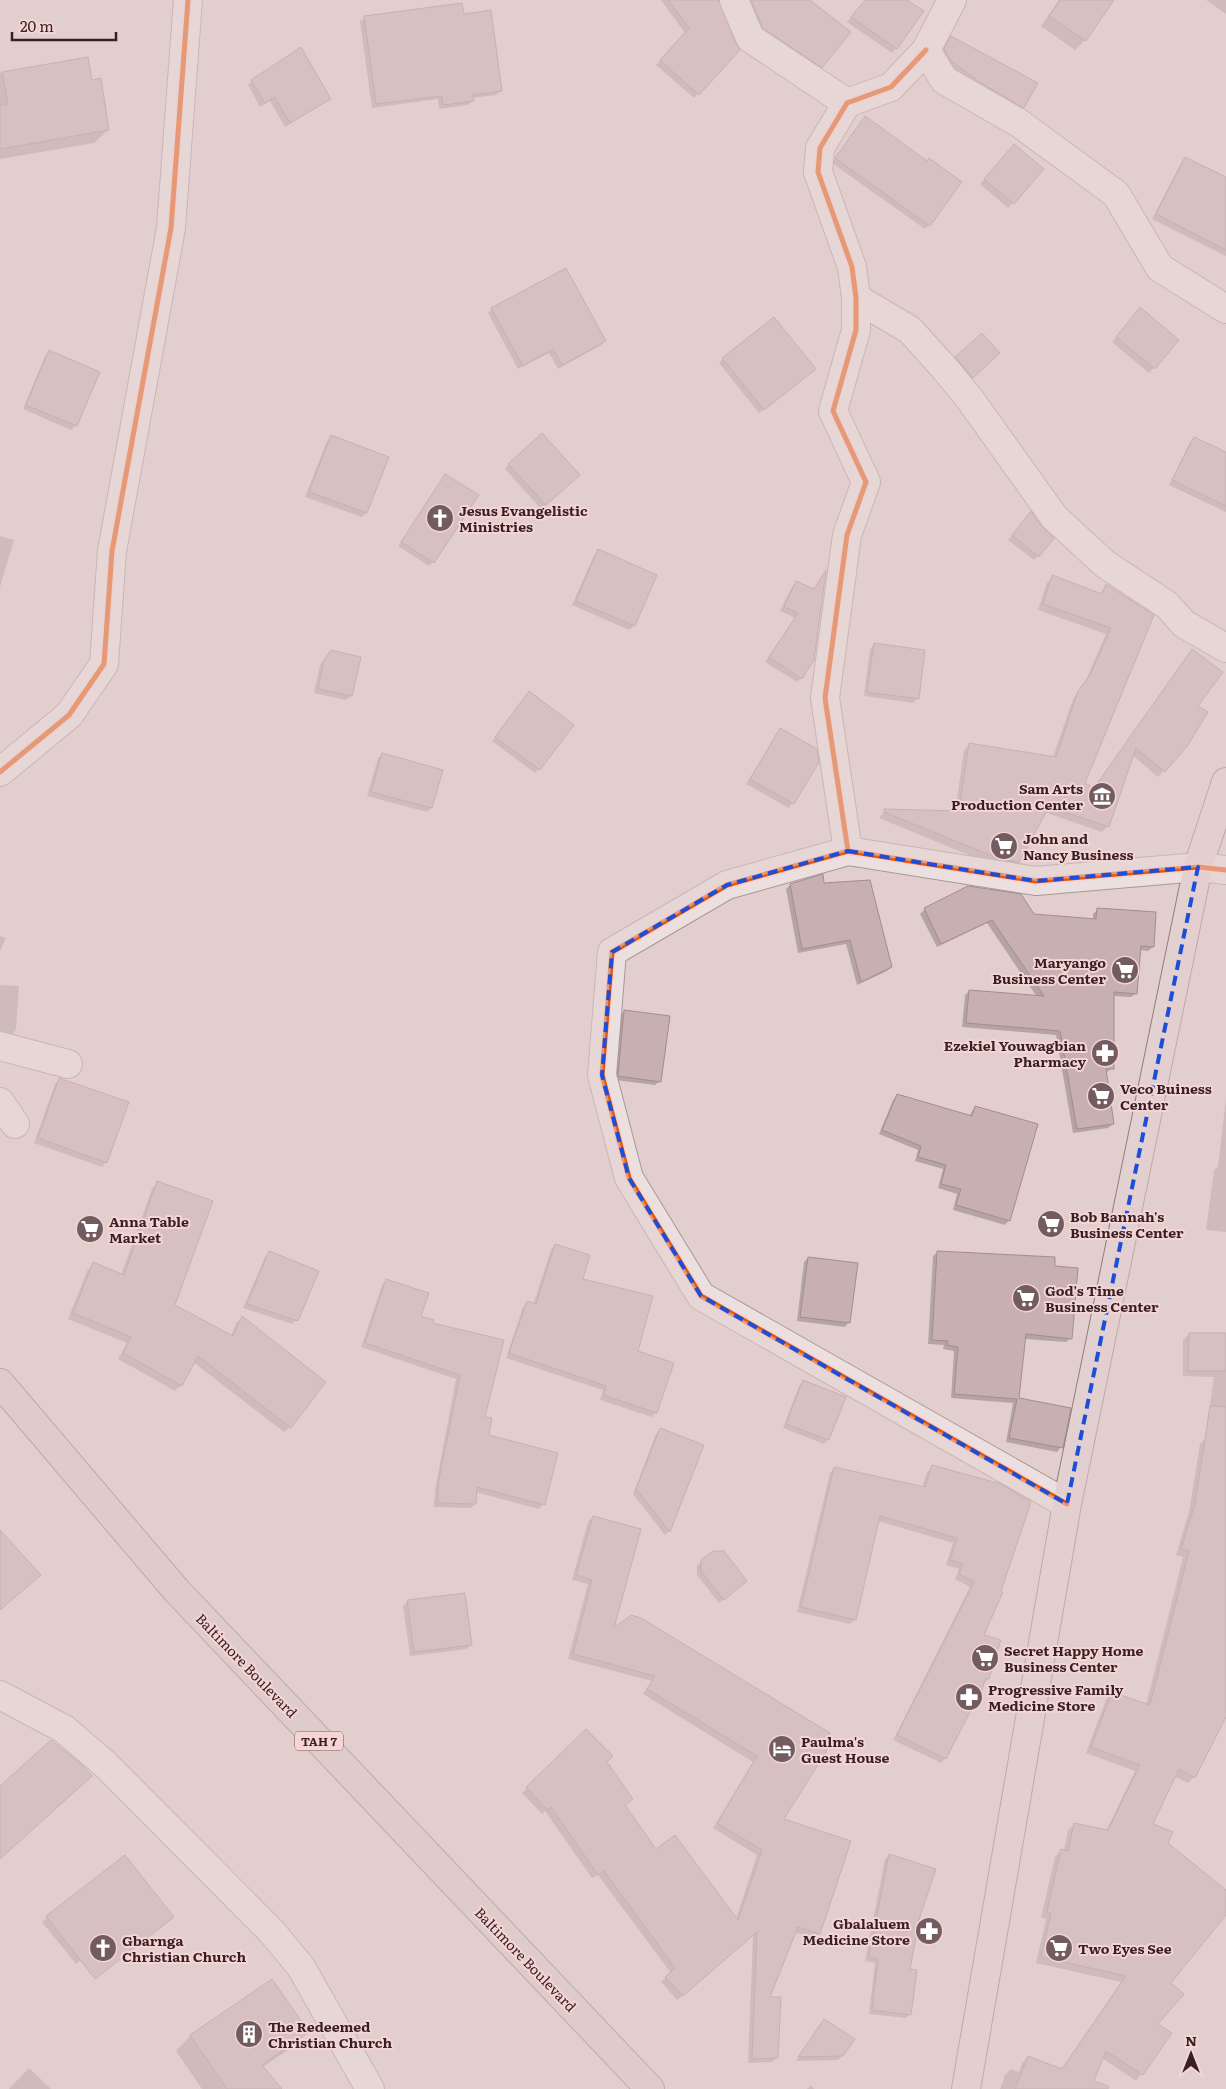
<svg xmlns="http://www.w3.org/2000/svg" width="1226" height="2089" font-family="Literata,serif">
  <rect width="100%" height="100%" fill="#e3cece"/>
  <!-- shadow -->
  <g fill="#0003">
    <polygon points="661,0 718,0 718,6 739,50 694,98 656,65 685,33"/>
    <polygon points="744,0 808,0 821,67 817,71 759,32"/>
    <polygon points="866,0 905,0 896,48 892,53 847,22"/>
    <polygon points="1059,0 1113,0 1085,40 1075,50 1041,26"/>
    <polygon points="1206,0 1226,0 1226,14"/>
    <polygon points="463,16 500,91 496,95 472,98 473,100 468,105 439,109 438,99 372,108 360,21 365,17"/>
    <polygon points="951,37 1023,107 1019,112 977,87 946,65 940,54"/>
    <polygon points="87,59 91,82 108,130 94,143 0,159 0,73"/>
    <polygon points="252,81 329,99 285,127 270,101 260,107 248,85"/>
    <polygon points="861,122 929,225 925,229 832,163"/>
    <polygon points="1010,150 1042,169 1008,208 980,184"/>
    <polygon points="1185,159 1225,178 1226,177 1226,256 1152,219 1181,163"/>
    <polygon points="492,309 605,341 601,345 558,369 549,353 518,369 488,313"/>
    <polygon points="1136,313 1177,340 1149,373 1112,342"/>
    <polygon points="49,352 98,372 76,425 71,430 23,409 45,356"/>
    <polygon points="999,353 968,382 952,362 956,358"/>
    <polygon points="723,359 810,374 759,413 719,363"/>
    <polygon points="331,437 366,513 362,517 305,497 327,441"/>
    <polygon points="1194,438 1226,454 1226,512 1169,485 1190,442"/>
    <polygon points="509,464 574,479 541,509 505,469"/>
    <polygon points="446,475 433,562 429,566 398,546"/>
    <polygon points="1026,517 1038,556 1034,560 1008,540"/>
    <polygon points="0,536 14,540 0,587"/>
    <polygon points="599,550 656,575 634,626 629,630 572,605 594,555"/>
    <polygon points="822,576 801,678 797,682 765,662 795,618 780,611 792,587 796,583 813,590"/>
    <polygon points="1053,577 1100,594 1107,585 1152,615 1083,783 1093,789 1187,657 1196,706 1187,745 1158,777 1132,755 1108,826 1102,832 1044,812 1018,862 1012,868 993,865 879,818 885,811 955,813 964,750 970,744 1053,757 1073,699 1085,682 1106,634 1038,610 1047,583"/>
    <polygon points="874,644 918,698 913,703 864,696 870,649"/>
    <polygon points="331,651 360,658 351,696 346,700 314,693 320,665"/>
    <polygon points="525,697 539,769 535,773 492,741"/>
    <polygon points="780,730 817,762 789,808 746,784"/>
    <polygon points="382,754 431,808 427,812 367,796 378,758"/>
    <polygon points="823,884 891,967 887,971 857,985 846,944 798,953 786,889 790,885"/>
    <polygon points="925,909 1093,920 1093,914 1098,909 1153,947 1148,951 1139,950 1136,993 1131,997 1113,996 1113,1068 1105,1073 1113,1124 1108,1128 1073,1133 1056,1035 962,1027 965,995 969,991 1037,997 987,923 937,947 920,914"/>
    <polygon points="0,936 6,938 0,951"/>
    <polygon points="0,985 19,986 16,1030 12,1035 0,1034"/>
    <polygon points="625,1011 660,1081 655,1085 615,1080 620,1015"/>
    <polygon points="60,1079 106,1162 102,1167 34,1143 55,1084"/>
    <polygon points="897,1095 969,1116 975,1107 1009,1220 1005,1225 953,1210 957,1194 938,1188 943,1169 915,1161 918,1150 879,1134 893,1100"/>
    <polygon points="1226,1098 1226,1232 1206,1230 1214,1170 1218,1167"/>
    <polygon points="157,1183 174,1305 231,1336 236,1323 242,1318 290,1427 284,1432 193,1362 181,1385 175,1391 118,1359 127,1343 68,1319 88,1269 94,1264 121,1275 152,1189"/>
    <polygon points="555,1245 637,1352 656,1412 652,1417 600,1400 603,1390 506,1358 523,1307 528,1303 533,1305 551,1250"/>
    <polygon points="270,1252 296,1320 292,1324 243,1308 265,1257"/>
    <polygon points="938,1252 1053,1267 1071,1338 1066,1342 1025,1339 1017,1399 1061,1447 1057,1452 1006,1442 1013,1403 951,1398 954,1351 943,1349 944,1345 928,1344 933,1256"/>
    <polygon points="808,1258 849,1322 845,1327 797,1321 804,1262"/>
    <polygon points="387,1280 419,1317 431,1324 502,1341 483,1418 487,1436 543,1504 539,1509 475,1492 475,1504 471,1508 434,1507 435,1490 456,1379 361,1347 382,1285"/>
    <polygon points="1189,1334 1226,1335 1226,1714 1194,1777 1188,1783 1174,1776 1151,1824 1167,1844 1226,1892 1226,1913 1169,1983 1156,2024 1170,2034 1136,2081 1102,2058 1090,2089 1000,2089 1005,2075 1011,2069 1019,2072 1022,2063 1028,2057 1061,2070 1121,1982 1036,1963 1046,1919 1041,1918 1055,1857 1061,1851 1064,1851 1068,1830 1075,1824 1106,1831 1135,1771 1086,1753 1106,1700 1112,1693 1146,1705 1183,1557 1176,1555 1189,1512 1200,1444 1205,1439 1214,1377 1183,1376 1183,1340"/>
    <polygon points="803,1382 828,1439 824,1444 783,1428 799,1386"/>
    <polygon points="660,1430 669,1531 665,1535 633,1494 656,1434"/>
    <polygon points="932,1467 1000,1485 982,1635 988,1679 983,1684 973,1708 969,1713 945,1758 941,1763 893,1740 970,1587 955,1579 959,1569 946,1565 953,1543 878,1521 855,1619 850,1624 797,1612 830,1473 834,1468 922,1488 927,1472"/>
    <polygon points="593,1517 612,1632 829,1734 782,1820 819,1934 814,1938 794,1932 768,1998 777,2057 772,2062 748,2063 753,1935 677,2000 661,1982 671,1973 598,1875 592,1878 545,1811 542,1814 522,1793 586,1731 605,1762 624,1805 656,1850 736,1919 757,1855 713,1828 753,1762 643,1694 652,1681 568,1659 588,1584 572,1580 588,1522"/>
    <polygon points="702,1561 742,1585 719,1603 697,1575 697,1566"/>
    <polygon points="408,1601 471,1645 467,1649 410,1656 403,1606"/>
    <polygon points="890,1855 919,1916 908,1970 910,2014 906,2018 869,2014 875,1963 865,1961 885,1859"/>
    <polygon points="125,1857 94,1949 76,1964 42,1922"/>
    <polygon points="272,1981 307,2032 292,2047 263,2067 280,2089 202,2089 176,2051 190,2036"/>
    <polygon points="820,2025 842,2055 838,2060 796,2061"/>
    <polygon points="29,2068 51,2089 9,2089"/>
    <polygon points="811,2085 814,2089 807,2089"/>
  </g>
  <!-- building -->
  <g fill="#c7afb2" stroke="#a38d90">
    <polygon points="668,0 719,0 736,44 740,50 699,95 660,60 689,28"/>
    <polygon points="751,0 810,0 851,32 822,68 763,28"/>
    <polygon points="865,0 907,0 924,11 897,49 851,17"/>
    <polygon points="1060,0 1114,0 1086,41 1049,16"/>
    <polygon points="462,3 464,14 491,10 502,91 473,95 474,101 443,105 442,96 376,104 364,16"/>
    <polygon points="951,36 1038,83 1024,108 981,83 951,61 944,49"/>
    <polygon points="301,47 331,99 290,123 275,97 265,103 251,80"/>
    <polygon points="88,57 92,80 101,78 109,130 0,149 0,106 8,104 2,72"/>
    <polygon points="865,116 927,161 929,158 962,182 930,226 835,158"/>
    <polygon points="1014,144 1044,169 1014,204 984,179"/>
    <polygon points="1185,157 1226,177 1226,250 1156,214"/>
    <polygon points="566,268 606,341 562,365 553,349 523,366 491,308"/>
    <polygon points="1140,307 1179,340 1155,369 1116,337"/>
    <polygon points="774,317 816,369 764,410 722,358"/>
    <polygon points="982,333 1000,353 973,378 955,357"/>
    <polygon points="49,350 100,372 77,426 26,405"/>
    <polygon points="542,433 580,475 546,505 508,464"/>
    <polygon points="331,435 389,457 367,513 309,492"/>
    <polygon points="1194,437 1226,452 1226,506 1172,480"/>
    <polygon points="445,474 479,495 434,563 401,542"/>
    <polygon points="1031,511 1041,526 1054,538 1039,557 1012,535"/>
    <polygon points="598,549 657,575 635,626 576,601"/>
    <polygon points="826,570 814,660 802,679 769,657 798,613 784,607 796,581 814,589"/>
    <polygon points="1052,575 1102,594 1106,584 1154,615 1085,783 1094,788 1192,649 1223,672 1198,706 1208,712 1188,745 1165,772 1136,748 1109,827 1049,807 1019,862 1000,859 884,812 884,809 959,811 969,743 1056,757 1078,691 1090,675 1111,628 1043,604"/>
    <polygon points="874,643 925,650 919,699 867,692"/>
    <polygon points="331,650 361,657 352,696 318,689 324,660"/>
    <polygon points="529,691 574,725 540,770 495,737"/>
    <polygon points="780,728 817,749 819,762 794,804 750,779"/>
    <polygon points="382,753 443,770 432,808 371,792"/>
    <polygon points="823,874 824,883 870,880 892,967 861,982 850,940 802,949 790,884"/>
    <polygon points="968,886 1021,894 1034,914 1096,919 1097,908 1156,912 1154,947 1141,946 1137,994 1114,992 1114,1069 1106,1069 1114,1124 1077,1129 1060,1031 966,1023 969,990 1044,996 992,920 941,944 924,908"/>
    <polygon points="624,1010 670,1016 661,1082 618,1076"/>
    <polygon points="59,1078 129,1102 107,1163 38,1138"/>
    <polygon points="897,1094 972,1116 975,1106 1038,1124 1010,1221 956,1205 961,1189 941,1184 946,1165 918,1157 921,1146 882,1130"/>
    <polygon points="157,1181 213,1201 175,1305 233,1336 242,1316 326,1382 291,1428 198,1356 182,1386 123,1353 131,1337 73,1313 93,1262 124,1275"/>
    <polygon points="555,1244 590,1255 583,1279 653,1296 638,1351 674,1363 657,1413 603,1395 606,1386 509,1353 527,1301 536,1304"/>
    <polygon points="269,1251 319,1271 298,1321 247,1304"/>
    <polygon points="937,1251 1055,1257 1055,1266 1078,1268 1072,1339 1026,1334 1019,1398 1071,1408 1063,1448 1009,1438 1017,1399 954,1394 958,1347 947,1345 948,1341 932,1340"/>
    <polygon points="808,1257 858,1263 850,1323 800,1317"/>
    <polygon points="386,1279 429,1293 421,1316 434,1320 433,1323 504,1340 485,1417 492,1418 489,1435 558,1453 545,1505 477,1487 476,1504 438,1503 438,1484 460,1375 365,1343"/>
    <polygon points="1189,1333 1226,1333 1226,1371 1188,1371"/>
    <polygon points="803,1380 846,1397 829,1440 786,1424"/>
    <polygon points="1210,1406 1226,1407 1226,1717 1195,1778 1179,1769 1153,1824 1173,1832 1168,1843 1226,1890 1226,1915 1171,1983 1184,1994 1158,2024 1172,2033 1143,2075 1106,2051 1094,2081 1108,2086 1108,2089 1015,2089 1028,2056 1062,2069 1126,1976 1041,1957 1051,1913 1047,1912 1061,1849 1068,1851 1074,1823 1108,1830 1140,1765 1091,1747 1112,1692 1150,1705 1189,1551 1181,1549 1195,1504"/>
    <polygon points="660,1428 704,1445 670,1532 636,1489"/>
    <polygon points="932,1465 1001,1484 1031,1502 1001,1591 1003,1592 984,1635 1001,1640 989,1679 986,1678 975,1709 972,1708 946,1759 897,1735 974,1582 959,1574 963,1564 950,1560 957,1538 880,1516 856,1620 801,1607 834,1467 925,1487"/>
    <polygon points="593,1516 641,1529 614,1628 631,1615 641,1618 830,1733 826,1752 784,1819 851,1841 820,1934 798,1927 770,1997 781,1997 778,2058 752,2059 757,1932 683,1996 665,1977 675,1968 604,1871 598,1875 551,1807 547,1810 526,1787 586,1729 613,1756 607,1762 633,1799 625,1805 656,1849 675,1835 738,1920 762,1850 717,1823 757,1756 647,1689 655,1676 573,1654 592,1580 576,1575"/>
    <polygon points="0,1530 41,1575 0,1610"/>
    <polygon points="713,1551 724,1551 747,1581 724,1600 701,1571 701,1560"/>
    <polygon points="465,1593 472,1645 414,1652 407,1600"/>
    <polygon points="51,1740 82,1765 92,1776 0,1859 0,1786"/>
    <polygon points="889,1854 936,1869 920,1916 910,1969 917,1970 911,2015 872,2010 878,1959 869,1957"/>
    <polygon points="125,1855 174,1917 95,1979 46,1916"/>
    <polygon points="272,1979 309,2032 262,2065 282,2089 227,2089 190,2035"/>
    <polygon points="824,2019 855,2039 843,2056 798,2057"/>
  </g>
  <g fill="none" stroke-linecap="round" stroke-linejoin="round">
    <!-- minor casing -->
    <g stroke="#a89798" stroke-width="30">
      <g id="minor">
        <polyline points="734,0 750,38 847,103"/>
        <polyline points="952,0 926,50 944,80 1019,123 1116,194 1160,268 1226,309"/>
        <polyline points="856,298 910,330 946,370 969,398 1054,517 1105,564 1167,605 1184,624 1226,648"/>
        <polyline points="0,772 69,715 104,664 112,551 171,228 188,0"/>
        <polyline points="848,851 825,698 847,535 866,482 833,411 856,330 856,298 852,267 818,172 820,148 847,103 891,87 926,50"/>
        <polyline points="0,1046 68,1064"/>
        <polyline points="0,1102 15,1124"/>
        <polyline points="1067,1504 701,1296 629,1178 602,1075 612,952 727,885 848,851 1036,881 1198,867 1226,870"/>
        <polyline points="0,1695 64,1729 106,1765 272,1932 301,1967 370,2089"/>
      </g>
    </g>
    <!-- primary casing -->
    <g stroke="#8e7e7f" stroke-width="30">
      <polyline id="primary" points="966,2089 1067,1504 1198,867 1226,782"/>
    </g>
    <!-- trunk casing -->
    <g stroke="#8e7e7f" stroke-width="30">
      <polyline id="trunk" points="0,1383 176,1590 650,2089"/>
    </g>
    <!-- minor -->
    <use href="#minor" stroke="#ecdfdf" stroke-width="28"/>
    <!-- primary -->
    <use href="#primary" stroke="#e3d1d1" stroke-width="28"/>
    <!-- trunk -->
    <use href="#trunk" stroke="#dcc8c8" stroke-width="28"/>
    <!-- cycleway casing -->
    <g stroke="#f4d5d4" stroke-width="8">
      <g id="cycleway">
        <polyline points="0,772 69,715 104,664 112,551 171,228 188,0"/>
        <polyline points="848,851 825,698 847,535 866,482 833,411 856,330 856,298 852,267 818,172 820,148 847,103 891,87 926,50"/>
        <polyline points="1067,1504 701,1296 629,1178 602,1075 612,952 727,885 848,851 1036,881 1198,867 1226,870"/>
      </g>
    </g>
    <!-- cycleway -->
    <use href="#cycleway" stroke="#e8590c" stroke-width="5"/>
  </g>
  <!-- marked area -->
  <path d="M0 0H1226V2089H0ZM848 851 1036 881 1198 867 1067 1504 701 1296 629 1178 602 1075 612 952 727 885Z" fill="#e3cece" fill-opacity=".55" fill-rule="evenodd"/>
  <path fill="none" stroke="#1d4ed8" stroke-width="4" stroke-dasharray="10 6" stroke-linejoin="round" d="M848 851 1036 881 1198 867 1067 1504 701 1296 629 1178 602 1075 612 952 727 885Z"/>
  <!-- icons -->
  <defs>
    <g id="church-disc" transform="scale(1.4375)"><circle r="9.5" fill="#735c60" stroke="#f4d5d4"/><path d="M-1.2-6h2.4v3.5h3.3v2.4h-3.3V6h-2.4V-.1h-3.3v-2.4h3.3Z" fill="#fff"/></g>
    <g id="museum-disc" transform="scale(1.4375)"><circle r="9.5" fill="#735c60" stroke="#f4d5d4"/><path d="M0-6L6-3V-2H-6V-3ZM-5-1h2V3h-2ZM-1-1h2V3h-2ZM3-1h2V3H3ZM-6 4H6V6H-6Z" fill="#fff"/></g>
    <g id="supermarket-disc" transform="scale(1.4375)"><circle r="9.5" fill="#735c60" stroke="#f4d5d4"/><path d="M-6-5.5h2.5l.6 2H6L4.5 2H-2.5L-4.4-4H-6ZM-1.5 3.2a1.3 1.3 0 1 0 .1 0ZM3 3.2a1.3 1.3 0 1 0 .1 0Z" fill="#fff"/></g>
    <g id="pharmacy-disc" transform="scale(1.4375)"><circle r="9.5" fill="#735c60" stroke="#f4d5d4"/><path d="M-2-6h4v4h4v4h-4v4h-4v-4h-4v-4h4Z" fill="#fff"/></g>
    <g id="hotel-disc" transform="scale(1.4375)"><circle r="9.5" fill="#735c60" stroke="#f4d5d4"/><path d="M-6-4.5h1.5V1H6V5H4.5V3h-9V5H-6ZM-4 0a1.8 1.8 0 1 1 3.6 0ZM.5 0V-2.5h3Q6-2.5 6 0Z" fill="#fff"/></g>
    <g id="building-disc" transform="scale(1.4375)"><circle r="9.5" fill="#735c60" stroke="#f4d5d4"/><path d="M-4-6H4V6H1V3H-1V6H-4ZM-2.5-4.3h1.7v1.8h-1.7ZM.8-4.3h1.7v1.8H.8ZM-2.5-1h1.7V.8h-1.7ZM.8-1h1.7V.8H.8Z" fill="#fff"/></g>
  </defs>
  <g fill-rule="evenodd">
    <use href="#church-disc" x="440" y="518"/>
    <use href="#museum-disc" x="1102" y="796"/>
    <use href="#supermarket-disc" x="1004" y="846"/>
    <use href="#supermarket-disc" x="1125" y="970"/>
    <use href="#pharmacy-disc" x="1105" y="1053"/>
    <use href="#supermarket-disc" x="1101" y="1096"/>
    <use href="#supermarket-disc" x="1051" y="1224"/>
    <use href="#supermarket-disc" x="90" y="1229"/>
    <use href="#supermarket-disc" x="1026" y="1298"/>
    <use href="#supermarket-disc" x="985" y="1658"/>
    <use href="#pharmacy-disc" x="969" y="1697"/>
    <use href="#hotel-disc" x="782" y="1749"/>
    <use href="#pharmacy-disc" x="929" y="1931"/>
    <use href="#church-disc" x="103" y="1948"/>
    <use href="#supermarket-disc" x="1059" y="1948"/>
    <use href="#building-disc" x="249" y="2034"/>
  </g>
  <g text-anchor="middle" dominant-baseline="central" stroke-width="4" stroke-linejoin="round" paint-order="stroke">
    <!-- shield labels -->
    <rect fill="#f4d5d4" stroke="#705659" stroke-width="1" x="295" y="1731.5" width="48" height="19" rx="4"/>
    <g font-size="12" font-weight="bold" fill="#371f24">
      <text x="319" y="1741">TAH 7</text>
    </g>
    <!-- poi labels -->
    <g font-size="14" font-weight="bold" fill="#371f24" stroke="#f4d5d4" text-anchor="start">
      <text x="459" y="510">Jesus Evangelistic<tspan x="459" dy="16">Ministries</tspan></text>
      <text x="1083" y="788" text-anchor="end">Sam Arts<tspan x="1083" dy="16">Production Center</tspan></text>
      <text x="1023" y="838">John and<tspan x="1023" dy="16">Nancy Business</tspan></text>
      <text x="1106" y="962" text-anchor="end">Maryango<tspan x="1106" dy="16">Business Center</tspan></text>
      <text x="1086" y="1045" text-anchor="end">Ezekiel Youwagbian<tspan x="1086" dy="16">Pharmacy</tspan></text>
      <text x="1120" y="1088">Veco Buiness<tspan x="1120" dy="16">Center</tspan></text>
      <text x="1070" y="1216">Bob Bannah's<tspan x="1070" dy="16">Business Center</tspan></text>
      <text x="109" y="1221">Anna Table<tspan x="109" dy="16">Market</tspan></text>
      <text x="1045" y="1290">God's Time<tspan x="1045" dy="16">Business Center</tspan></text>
      <text x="1004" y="1650">Secret Happy Home<tspan x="1004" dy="16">Business Center</tspan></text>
      <text x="988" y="1689">Progressive Family<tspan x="988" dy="16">Medicine Store</tspan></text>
      <text x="801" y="1741">Paulma's<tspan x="801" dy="16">Guest House</tspan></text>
      <text x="910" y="1923" text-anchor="end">Gbalaluem<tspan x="910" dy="16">Medicine Store</tspan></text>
      <text x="122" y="1940">Gbarnga<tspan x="122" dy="16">Christian Church</tspan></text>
      <text x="1078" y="1948">Two Eyes See</text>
      <text x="268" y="2026">The Redeemed<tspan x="268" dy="16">Christian Church</tspan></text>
    </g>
    <!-- street labels -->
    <g font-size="14" fill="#371f24" stroke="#f4d5d4">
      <text transform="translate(247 1665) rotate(46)">Baltimore Boulevard</text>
      <text transform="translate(526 1959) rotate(46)">Baltimore Boulevard</text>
    </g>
  </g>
  <!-- north arrow -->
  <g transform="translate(1191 2054)" stroke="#f4d5d4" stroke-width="4" paint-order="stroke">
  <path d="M0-4L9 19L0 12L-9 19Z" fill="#371f24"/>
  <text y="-8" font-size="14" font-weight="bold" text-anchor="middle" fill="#371f24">N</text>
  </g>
  <!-- scale -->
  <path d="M12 32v8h104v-8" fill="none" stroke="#371f24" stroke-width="2.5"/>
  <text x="20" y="32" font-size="15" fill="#371f24" stroke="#f4d5d4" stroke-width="4" paint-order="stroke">20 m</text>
</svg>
